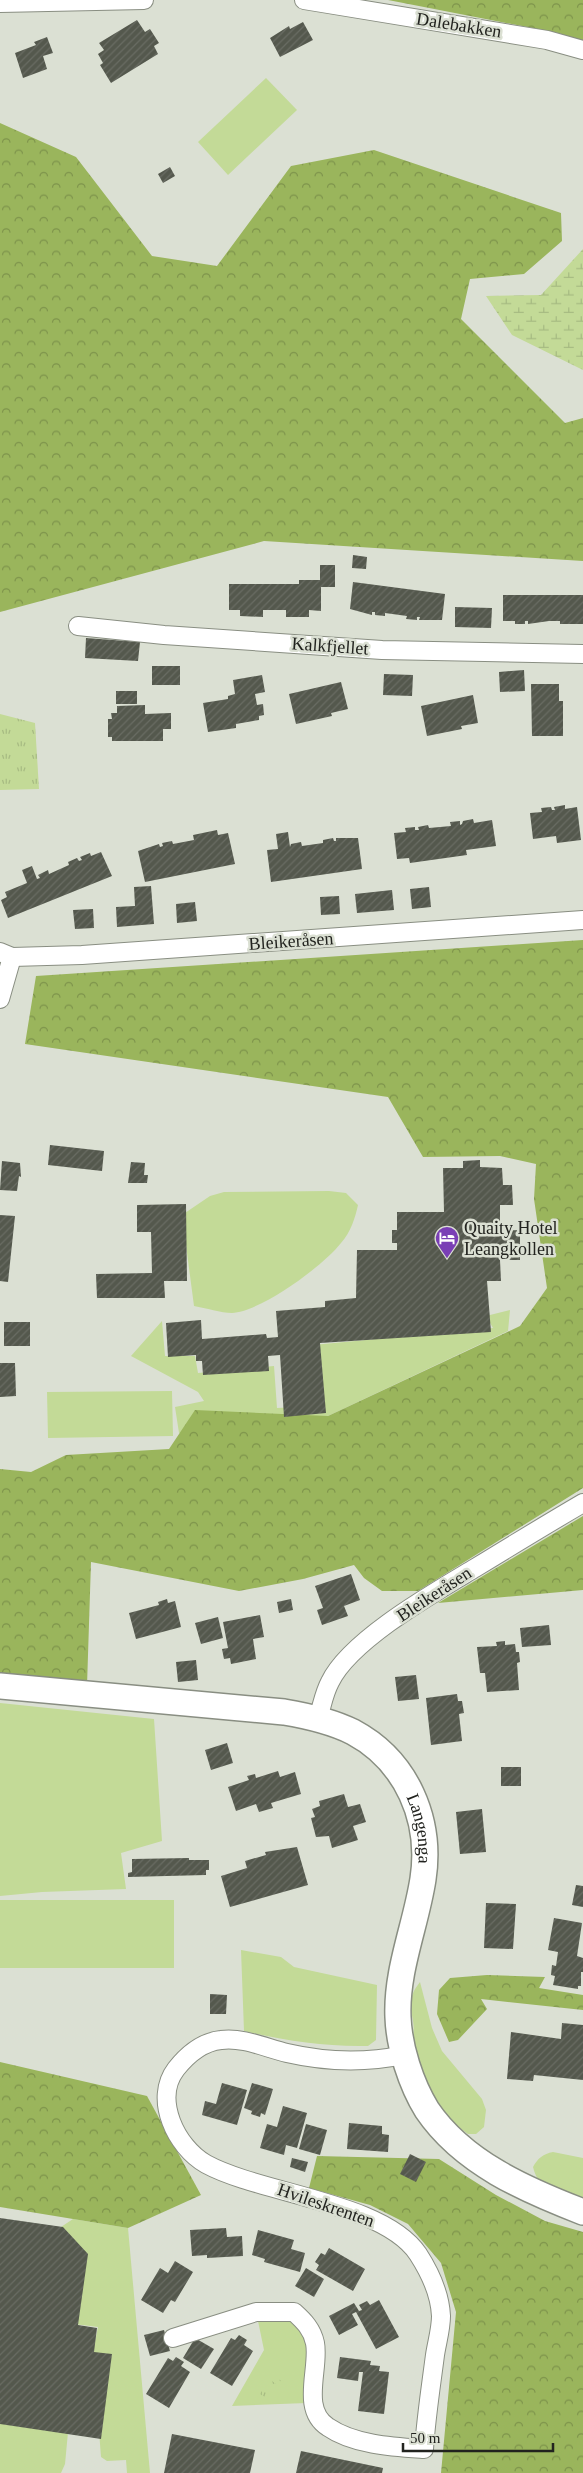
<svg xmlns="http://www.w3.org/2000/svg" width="583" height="2473" font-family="'Times New Roman',serif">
  <defs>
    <pattern id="forest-crowns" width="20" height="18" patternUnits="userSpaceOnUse" patternTransform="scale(1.25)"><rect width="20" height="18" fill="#9ab55c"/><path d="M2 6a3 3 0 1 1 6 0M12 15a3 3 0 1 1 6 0" fill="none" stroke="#7d934b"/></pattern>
    <pattern id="wetland-marsh" width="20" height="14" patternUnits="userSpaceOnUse" patternTransform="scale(1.25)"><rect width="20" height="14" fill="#c3da97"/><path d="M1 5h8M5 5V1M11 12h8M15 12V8" fill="none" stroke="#a7bb82"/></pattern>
    <pattern id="park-tufts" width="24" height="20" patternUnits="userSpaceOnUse" patternTransform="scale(1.25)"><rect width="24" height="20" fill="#c3da97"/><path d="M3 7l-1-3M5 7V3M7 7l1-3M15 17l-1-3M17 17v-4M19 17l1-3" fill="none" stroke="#a7bb82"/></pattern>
    <pattern id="building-hatch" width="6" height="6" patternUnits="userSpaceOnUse" patternTransform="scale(1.25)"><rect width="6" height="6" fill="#54584d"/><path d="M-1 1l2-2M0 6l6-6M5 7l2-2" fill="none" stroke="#696c63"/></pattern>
  </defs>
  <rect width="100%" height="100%" fill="#dbe0d3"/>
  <!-- green -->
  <g fill="#c3da97">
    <polygon points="266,78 297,110 228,175 198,142"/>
    <path d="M329 1191 346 1193 358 1205C355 1218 351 1232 341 1243 323 1266 262 1311 232 1313 221 1313 206 1308 194 1306L182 1215 210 1196 224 1192Z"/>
    <polygon points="510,1310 508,1331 328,1416 179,1433 175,1407 204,1401 198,1392 131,1356 162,1321 165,1356 195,1356 198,1373 274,1366 277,1408 315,1406 313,1345 493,1328 486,1316"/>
    <polygon points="172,1391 173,1436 48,1438 47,1392"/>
    <polygon points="0,1703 154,1719 162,1841 121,1853 126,1889 42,1892 0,1896"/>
    <rect x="0" y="1900" width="174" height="68"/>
    <path d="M241 1950 281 1957 294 1967 377 1985 376 2040 368 2046C326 2047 285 2041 244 2031Z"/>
    <path d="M420 1982 432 2028 442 2051 482 2099 486 2110 484 2127 476 2134H468L453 2123 435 2100 422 2069 404 2055C407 2049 412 2042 413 2036 417 2013 401 2006 420 1982Z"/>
    <path d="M553 2152 583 2158V2200C560 2192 539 2193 533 2167 538 2158 543 2154 553 2152Z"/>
    <polygon points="73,2219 128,2228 150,2473 127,2473 126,2460 107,2461 101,2457 93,2352 98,2327 74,2324 85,2255 61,2227"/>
    <polygon points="280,2317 298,2324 309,2347 307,2403 232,2406 264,2350 258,2321"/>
    <polygon points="0,2422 68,2432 65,2464 61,2473 0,2473"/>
  </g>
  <!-- forest -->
  <g fill="url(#forest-crowns)">
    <polygon points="388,0 583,0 583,41 558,33"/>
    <polygon points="0,123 76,157 152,256 217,266 291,166 374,150 561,213 562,241 524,274 470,279 461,319 565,423 583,418 583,561 264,541 0,612"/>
    <polygon points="583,940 583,1488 418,1591 382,1591 364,1578 354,1565 303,1579 239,1591 91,1562 87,1686 0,1678 0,1469 31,1472 66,1455 169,1449 195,1410 328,1416 520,1326 547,1288 534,1199 536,1164 500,1156 423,1157 388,1097 25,1044 36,976"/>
    <polygon points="583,1516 583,1590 438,1603"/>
    <polygon points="487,1975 545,1977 539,1988 583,1995 583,2010 481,1999 487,2009 458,2040 449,2042 437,2014 439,1990 450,1978"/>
    <polygon points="0,2062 147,2096 201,2195 128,2228 0,2207"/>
    <polygon points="317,2156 439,2159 496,2195 545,2221 583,2232 583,2473 441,2473 456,2312 441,2263 408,2224 370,2205 309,2188"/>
  </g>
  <!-- wetland -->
  <polygon fill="url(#wetland-marsh)" points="583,249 583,370 512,335 486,296 541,295"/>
  <!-- park -->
  <g fill="url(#park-tufts)">
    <polygon points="0,714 35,723 39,789 0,790"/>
    <polygon points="285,2356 289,2360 285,2369 294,2382 289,2392 278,2389 270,2401 260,2394 269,2379 279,2386 282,2383 269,2369 270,2366 278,2364"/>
  </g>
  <!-- building -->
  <g fill="url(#building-hatch)">
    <polygon points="137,20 145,32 150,29 159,43 154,46 158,54 111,83 100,65 103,63 98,54 104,50 99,43"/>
    <polygon points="303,22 313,40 280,57 270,38 289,26 290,29"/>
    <polygon points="47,37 53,53 43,56 47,69 23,78 15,53 36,45 34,42"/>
    <polygon points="170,167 175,176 163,183 158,174"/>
    <polygon points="353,555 367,557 366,569 352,568"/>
    <polygon points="320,565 335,565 335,587 321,587 321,611 309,610 309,617 286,617 286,610 263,610 263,617 240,616 240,610 229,610 229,584 299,584 299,580 320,580"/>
    <polygon points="353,582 445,594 442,620 419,620 420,617 417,617 417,620 406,619 407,616 385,613 385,616 375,615 375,612 372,612 372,615 350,609"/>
    <polygon points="503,595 583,595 583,624 560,624 560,621 549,621 528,624 528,621 525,621 525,624 515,624 515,621 503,621"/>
    <polygon points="455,607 492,608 491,628 455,627"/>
    <polygon points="86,638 140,642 138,661 85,658"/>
    <rect x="152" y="666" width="28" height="19"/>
    <polygon points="524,670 525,691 500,692 499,672"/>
    <polygon points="384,674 413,675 412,696 383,695"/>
    <polygon points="262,675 265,692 255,694 257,705 263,704 264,715 259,716 259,720 236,724 236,728 208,732 203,703 228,699 228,696 235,694 233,680"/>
    <polygon points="341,682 348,709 331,713 332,716 296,724 289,694"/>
    <polygon points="531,684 559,684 559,701 563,701 563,736 532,736"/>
    <rect x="116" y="691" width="21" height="13"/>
    <polygon points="473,695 478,723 461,726 462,729 427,736 421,706"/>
    <polygon points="145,705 145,714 171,713 171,729 163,729 163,741 112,741 112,737 108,737 108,719 112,719 111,713 117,713 117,706"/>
    <polygon points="565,805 565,809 577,807 581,840 557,843 556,836 533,839 530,813 542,812 541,808 551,807 552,810 555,810 554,807"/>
    <polygon points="473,819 474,823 492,820 496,846 466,850 467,855 410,863 409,858 397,859 394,833 406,832 405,828 415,827 415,830 419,830 418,827 428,825 429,828 451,826 450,822 460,821 460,825 462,824 463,821"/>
    <polygon points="217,830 218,835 228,833 235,864 145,882 138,851 159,844 160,847 163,846 162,843 172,841 173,844 194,840 193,835"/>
    <polygon points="288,832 290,847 291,844 301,842 302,846 323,843 323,840 333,838 334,841 336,841 336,838 358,838 362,869 271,882 267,850 278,849 276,834"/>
    <polygon points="101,852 112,876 8,918 1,900 7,897 5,892 27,883 22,870 32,866 37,879 40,878 38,875 48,870 49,874 69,865 68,862 77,858 79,861 82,860 80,857 90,853 91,856"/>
    <polygon points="151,886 154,924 117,927 116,907 135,906 134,887"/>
    <polygon points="429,887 431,907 412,909 410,889"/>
    <polygon points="392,890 394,910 357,913 355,894"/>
    <polygon points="339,896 340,914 321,915 320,897"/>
    <polygon points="195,902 197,921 177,923 176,904"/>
    <polygon points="93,909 94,928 75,929 73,910"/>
    <polygon points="50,1145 104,1151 102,1171 48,1165"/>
    <polygon points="480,1160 480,1167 502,1168 503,1185 512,1185 513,1205 500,1205 500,1231 520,1230 520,1260 500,1260 501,1281 487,1281 491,1332 320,1343 326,1413 284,1417 280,1355 268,1356 269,1371 203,1375 202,1361 196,1361 196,1355 168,1357 166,1323 201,1320 202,1339 266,1334 267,1338 278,1337 276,1311 325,1307 325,1301 356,1298 357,1250 397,1250 397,1243 392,1243 392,1230 397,1230 397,1212 444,1212 443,1168 463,1168 463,1161"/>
    <polygon points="2,1161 20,1163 21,1177 19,1176 17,1191 0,1190"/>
    <polygon points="131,1162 145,1163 144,1175 148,1175 147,1183 128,1183"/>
    <polygon points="186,1204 187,1281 164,1281 165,1298 97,1298 96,1274 152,1273 151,1232 137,1232 137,1205"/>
    <polygon points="0,1215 15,1216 8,1282 0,1281"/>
    <rect x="4" y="1322" width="26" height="24"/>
    <polygon points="0,1363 15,1363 16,1396 0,1397"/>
    <polygon points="351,1574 360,1600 344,1606 348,1616 322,1625 317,1610 323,1608 315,1586"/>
    <polygon points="167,1599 168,1603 175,1601 181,1627 136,1639 129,1613 159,1605 158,1602"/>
    <polygon points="291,1599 293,1610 279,1613 277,1602"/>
    <polygon points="260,1615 264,1637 253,1639 256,1659 231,1664 230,1658 224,1659 222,1649 228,1648 223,1622"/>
    <polygon points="218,1617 223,1638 201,1644 195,1623"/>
    <polygon points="549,1625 551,1645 522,1647 520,1628"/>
    <polygon points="505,1641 505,1645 515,1644 516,1652 519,1652 520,1662 517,1663 519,1690 487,1692 485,1673 480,1673 477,1647 497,1646 496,1642"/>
    <polygon points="196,1660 198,1680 178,1682 176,1662"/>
    <polygon points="416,1675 419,1699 398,1701 395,1677"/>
    <polygon points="457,1694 458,1701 462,1701 464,1713 459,1714 462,1741 431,1745 426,1698"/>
    <polygon points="227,1743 233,1763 211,1770 205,1750"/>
    <rect x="501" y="1767" width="20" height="19"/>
    <polygon points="278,1771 280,1777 295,1772 301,1794 271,1803 273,1808 259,1812 256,1804 236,1811 228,1787 249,1780 247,1776 255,1774 256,1778"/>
    <polygon points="344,1794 348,1807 360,1804 366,1822 353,1826 358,1840 332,1848 329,1836 316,1837 311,1818 315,1817 312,1809 320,1806 319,1801"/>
    <polygon points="482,1809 486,1852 460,1854 456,1812"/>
    <polygon points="297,1847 308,1885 230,1907 221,1876 247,1868 245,1861 266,1855 265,1852"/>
    <polygon points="189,1858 189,1860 209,1860 209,1870 206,1870 206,1875 128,1877 128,1873 132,1872 132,1859"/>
    <polygon points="576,1885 583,1886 583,1907 572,1905"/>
    <polygon points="486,1903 516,1904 513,1949 484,1948"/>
    <polygon points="554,1918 582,1923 577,1956 583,1958 583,1972 581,1972 581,1986 578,1986 578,1989 553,1985 555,1976 551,1975 552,1965 556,1966 558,1952 548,1950"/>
    <polygon points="210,1994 227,1995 226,2014 210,2014"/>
    <polygon points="562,2023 583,2025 583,2080 534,2075 533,2081 507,2079 511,2032 561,2039"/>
    <polygon points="222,2083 247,2090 237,2125 202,2115 205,2101 216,2104"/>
    <polygon points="252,2083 273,2089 265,2115 261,2113 260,2117 251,2114 252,2111 244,2108"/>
    <polygon points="283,2106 307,2113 297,2148 286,2145 284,2155 260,2148 267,2124 277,2127"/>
    <polygon points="349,2123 382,2126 382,2134 389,2135 388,2152 347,2149"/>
    <polygon points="306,2124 327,2130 320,2155 299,2149"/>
    <polygon points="410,2154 426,2162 416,2182 400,2174"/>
    <polygon points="292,2158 308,2162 305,2172 290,2167"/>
    <polygon points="0,2218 63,2227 88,2254 78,2325 97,2328 94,2352 112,2354 101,2439 0,2424"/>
    <polygon points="226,2228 227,2237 242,2236 243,2256 207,2258 207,2255 192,2256 190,2230"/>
    <polygon points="258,2230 294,2240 291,2249 305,2253 300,2272 264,2262 265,2259 252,2255"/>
    <polygon points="329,2248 365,2269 353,2291 316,2270 319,2265 315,2262 321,2253 325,2255"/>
    <polygon points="175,2261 193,2272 175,2302 171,2300 163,2313 141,2300 160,2268 168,2273"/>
    <polygon points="306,2268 324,2279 314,2297 295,2286"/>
    <polygon points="379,2300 399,2337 376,2349 356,2312 352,2314 358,2325 339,2335 329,2316 354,2303 359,2311 362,2310 359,2305 367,2301 370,2305"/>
    <polygon points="164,2330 170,2351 150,2356 144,2335"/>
    <polygon points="239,2335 247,2340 244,2345 253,2351 232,2386 210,2373 231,2338 235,2340"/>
    <polygon points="195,2338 214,2349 201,2369 183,2358"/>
    <polygon points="176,2357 184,2362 181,2366 190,2372 169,2408 146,2394 168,2358 173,2361"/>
    <polygon points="340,2357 371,2361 370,2365 380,2366 379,2371 389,2372 384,2414 358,2411 363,2372 359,2372 358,2381 337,2378"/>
    <polygon points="172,2434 255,2450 250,2473 164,2473"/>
    <polygon points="301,2451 383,2468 382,2473 296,2473"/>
  </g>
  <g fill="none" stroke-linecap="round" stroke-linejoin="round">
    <!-- street casing -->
    <g stroke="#898e82" stroke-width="20">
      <g id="street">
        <polyline points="304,0 547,40 583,50"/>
        <polyline points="0,3 144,0"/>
        <polyline points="78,626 164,635 382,650 583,654"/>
        <polyline points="0,952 12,957 82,955 583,920"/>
        <polyline points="0,999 12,957"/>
        <path d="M318 1718C322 1706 324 1693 330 1682 350 1640 435 1592 475 1568 511 1546 547 1524 583 1503"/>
        <path d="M173 2338 256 2312H294C304 2321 312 2329 315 2343 320 2368 300 2409 328 2427 354 2445 394 2447 424 2449 426 2418 431 2386 435 2355 437 2342 441 2329 441 2316 440 2294 429 2271 418 2254 383 2202 261 2194 206 2164 176 2147 153 2099 176 2069 187 2055 202 2042 221 2040 243 2037 266 2048 287 2053 326 2062 365 2063 404 2055"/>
      </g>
    </g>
    <!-- secondary casing -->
    <g stroke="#898e82" stroke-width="28">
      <g id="secondary">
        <path id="s1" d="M0 1686 284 1712C308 1716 331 1721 353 1732 407 1761 432 1820 423 1879 416 1925 396 1970 398 2017 399 2047 411 2084 427 2110 463 2163 526 2190 583 2212"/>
      </g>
    </g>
    <!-- street -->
    <use href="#street" stroke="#fff" stroke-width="18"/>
    <!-- secondary -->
    <use href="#secondary" stroke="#fff" stroke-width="25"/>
  </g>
  <!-- icons -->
  <defs>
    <g id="hotel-pin" transform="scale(1.25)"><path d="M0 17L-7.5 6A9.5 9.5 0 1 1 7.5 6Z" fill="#7a3fb5" stroke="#dbe0d3"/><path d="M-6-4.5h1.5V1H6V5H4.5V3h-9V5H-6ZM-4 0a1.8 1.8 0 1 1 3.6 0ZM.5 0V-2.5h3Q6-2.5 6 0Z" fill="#fff"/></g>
  </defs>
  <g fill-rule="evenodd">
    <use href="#hotel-pin" x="447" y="1238"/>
  </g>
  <g text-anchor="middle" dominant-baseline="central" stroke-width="5" stroke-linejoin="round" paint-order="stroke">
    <!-- street labels -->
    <g font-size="18" fill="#22231f" stroke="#dbe0d3">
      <text transform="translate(459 25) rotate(9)">Dalebakken</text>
      <text transform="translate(330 646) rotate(4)">Kalkfjellet</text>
      <text transform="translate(291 941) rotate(-4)">Bleikeråsen</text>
      <text transform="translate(434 1594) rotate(-33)">Bleikeråsen</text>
      <text stroke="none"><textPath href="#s1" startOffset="480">Langenga</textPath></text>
      <text transform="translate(326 2205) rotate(19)">Hvileskrenten</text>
    </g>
    <!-- poi labels -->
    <g font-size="18" fill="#22231f" stroke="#dbe0d3" text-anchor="start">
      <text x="464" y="1228">Quaity Hotel<tspan x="464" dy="21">Leangkollen</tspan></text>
    </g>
  </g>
  <!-- scale -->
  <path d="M403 2443v8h150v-8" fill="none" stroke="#22231f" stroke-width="2.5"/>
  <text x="410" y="2443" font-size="15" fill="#22231f" stroke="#dbe0d3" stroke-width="4" paint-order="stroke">50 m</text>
</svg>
